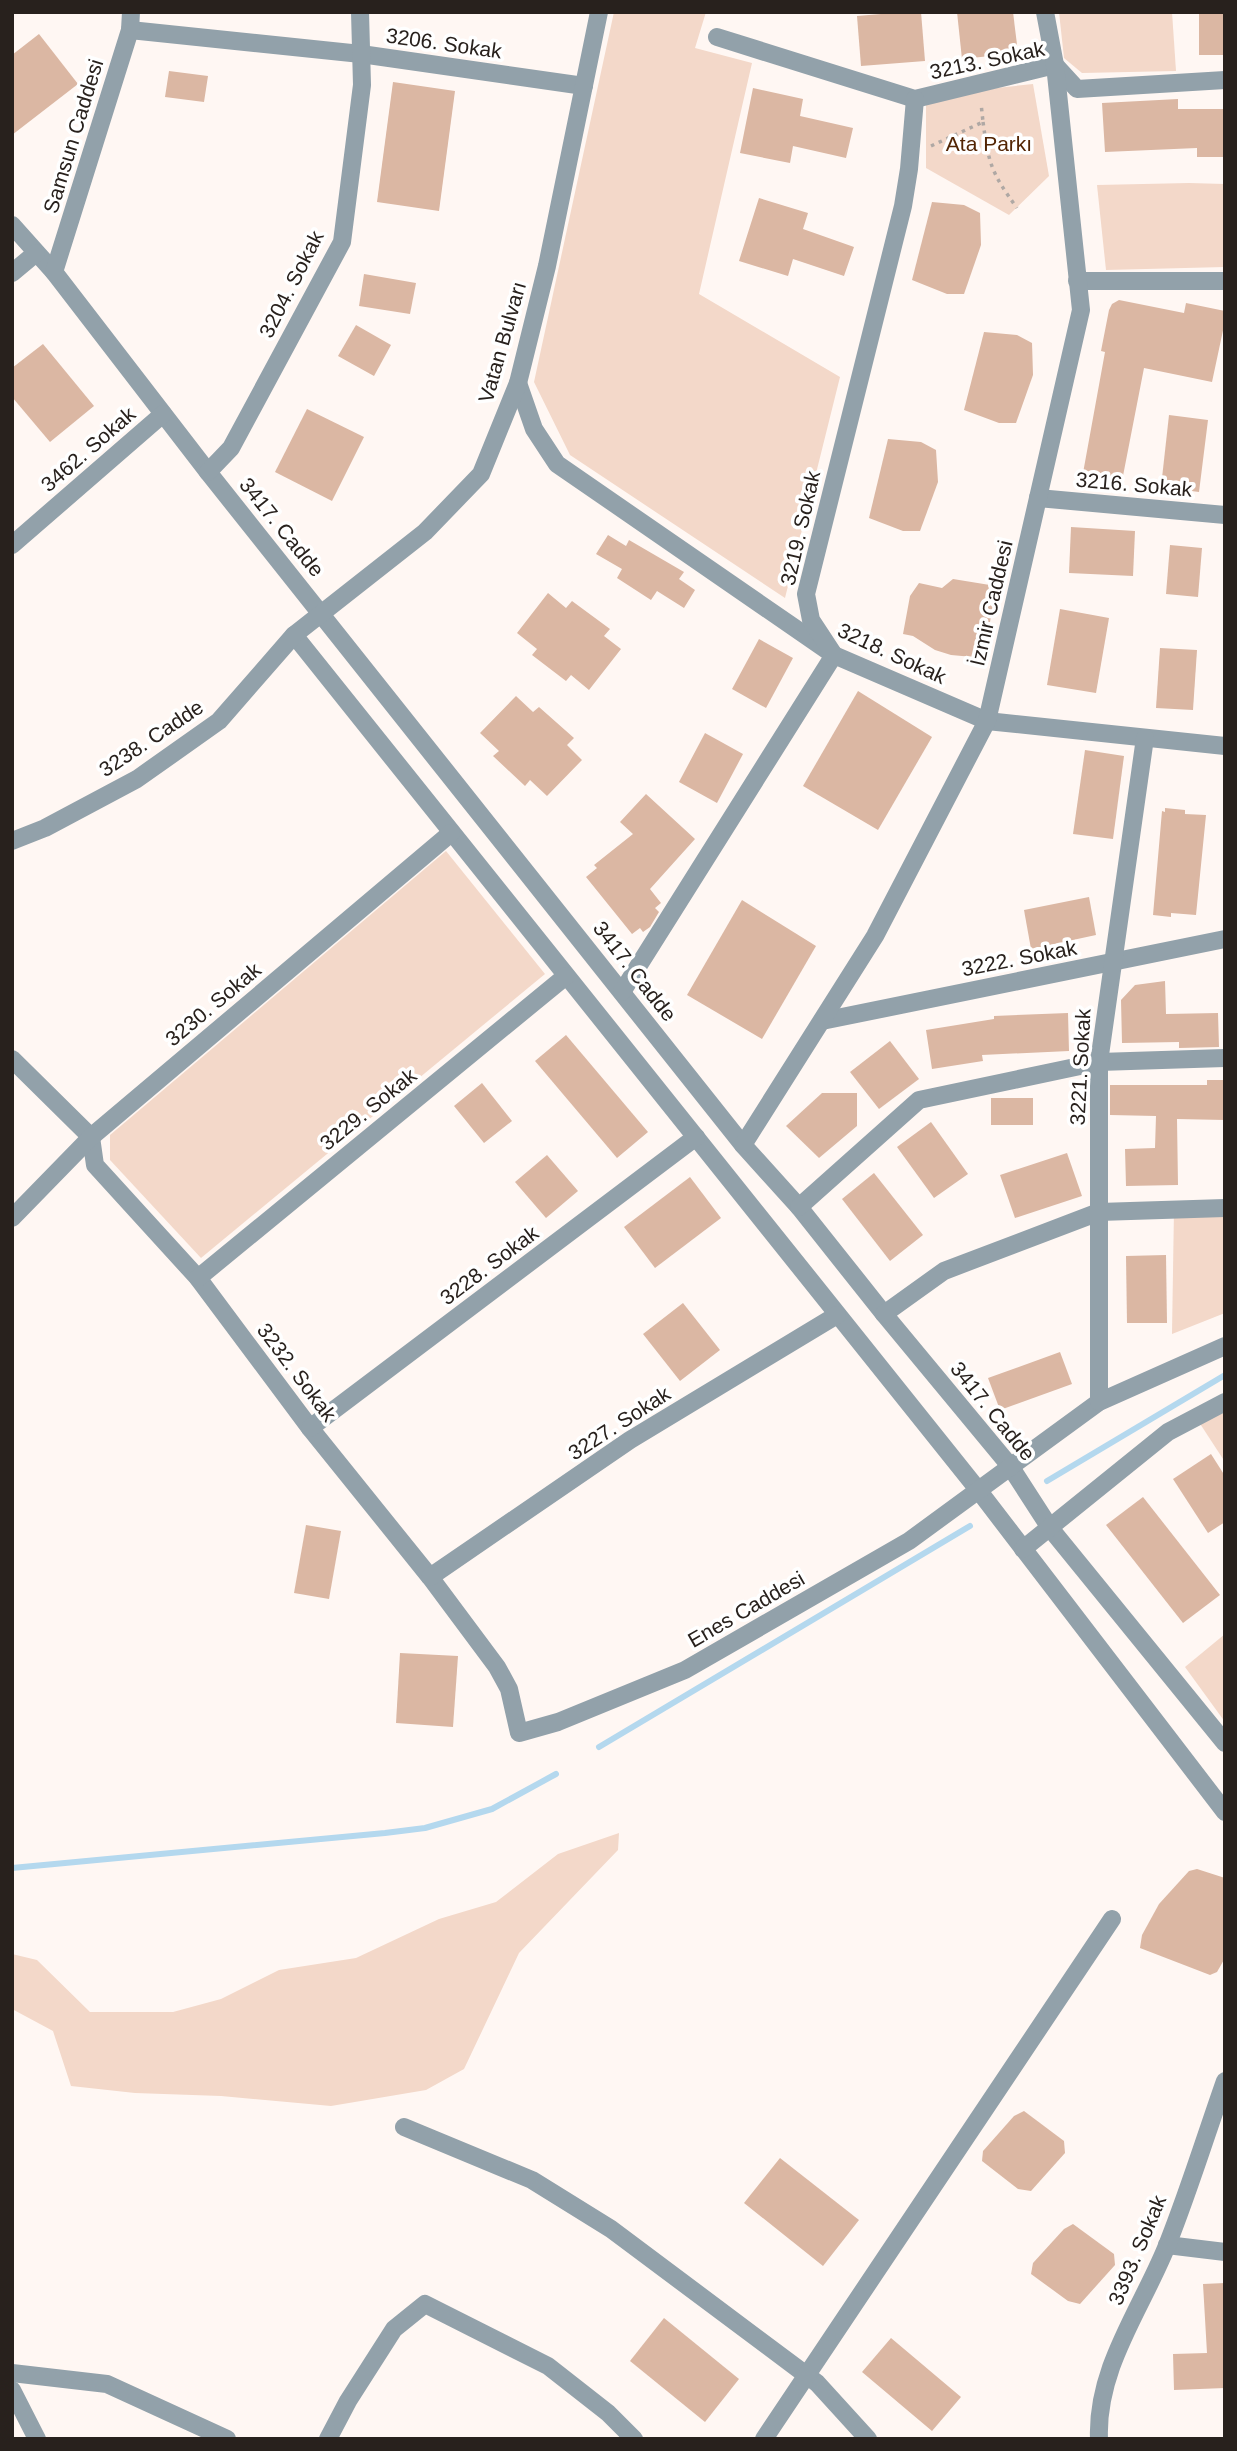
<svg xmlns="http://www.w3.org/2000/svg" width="1237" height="2451" font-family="Helvetica,sans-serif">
  <rect width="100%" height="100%" fill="#fff7f3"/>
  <!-- green -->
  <g fill="#f3d8c9">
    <polygon points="614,12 706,12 695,48 752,63 699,294 840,377 785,598 570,455 534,382"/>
    <polygon points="1059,12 1172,12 1176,71 1082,73 1064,58"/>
    <polygon points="1033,84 1049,176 1009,215 926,168 926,103 987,89"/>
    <polygon points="1189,183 1225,184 1225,267 1106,270 1097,185"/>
    <polygon points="446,851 545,974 201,1258 110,1160 110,1135"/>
    <polygon points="1174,1209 1225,1211 1225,1313 1172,1334"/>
    <polygon points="1225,1407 1225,1462 1195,1416"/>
    <polygon points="1225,1634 1225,1722 1185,1667"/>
    <polygon points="619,1833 618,1850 519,1953 464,2069 426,2090 331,2106 221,2096 135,2093 71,2086 53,2031 12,2009 12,1954 37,1960 90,2012 173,2012 221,1999 279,1970 356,1958 439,1919 496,1902 558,1854"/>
  </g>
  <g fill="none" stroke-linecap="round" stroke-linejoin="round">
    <!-- stream -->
    <g stroke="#b4d8ee" stroke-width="6">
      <polyline points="1047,1481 1225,1375"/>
      <polyline points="599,1747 970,1526"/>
      <polyline points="12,1868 385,1833 425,1828 492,1809 556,1774"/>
    </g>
  </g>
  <!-- building -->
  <g fill="#dbb7a3">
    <polygon points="905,12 921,12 925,61 861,66 857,16"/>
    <polygon points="957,12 1013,12 1018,53 962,59"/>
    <rect x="1199" y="12" width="26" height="43"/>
    <polygon points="39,34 78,84 12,135 12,55"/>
    <polygon points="169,71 208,76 204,102 165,97"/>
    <polygon points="393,82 455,91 439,211 377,202"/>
    <polygon points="753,88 803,99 800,116 853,128 846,158 793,146 790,163 740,153"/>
    <polygon points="1178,99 1178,109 1225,109 1225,157 1197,157 1197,148 1105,152 1102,103"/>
    <polygon points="759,198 808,213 803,229 854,247 844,276 793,259 788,276 739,261"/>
    <polygon points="932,202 964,205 980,213 981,245 964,294 947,294 912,280"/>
    <polygon points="364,274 416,283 410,314 359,306"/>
    <polygon points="1119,300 1184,313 1186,303 1225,311 1225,321 1212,382 1144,368 1122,481 1083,473 1105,352 1101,351 1109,310 1112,304"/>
    <polygon points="356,325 391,345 374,376 338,356"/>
    <polygon points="984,332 1017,335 1032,343 1033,375 1016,423 999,423 964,410"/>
    <polygon points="43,344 94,406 50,442 12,397 12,368"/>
    <polygon points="307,409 364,437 332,501 275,472"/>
    <polygon points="1169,415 1208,420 1199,492 1161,487"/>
    <polygon points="888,439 921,442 936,450 938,482 920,531 903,531 869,518"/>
    <polygon points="1071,527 1135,531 1133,576 1069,573"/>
    <polygon points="608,535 626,546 629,540 684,572 679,579 695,590 684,608 657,591 651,600 617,578 622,569 596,554"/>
    <polygon points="1170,545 1202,548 1198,597 1166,594"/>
    <polygon points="953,579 996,586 984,658 951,655 935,650 913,636 903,634 910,596 919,583 942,588"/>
    <polygon points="548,593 566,608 572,601 610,629 604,636 621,649 589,690 571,675 566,681 532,655 537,649 517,633"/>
    <polygon points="1060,609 1109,618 1096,693 1047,685"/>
    <polygon points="759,639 793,658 766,708 732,689"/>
    <polygon points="1160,648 1197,650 1193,710 1156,708"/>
    <polygon points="858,691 932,737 878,830 803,786"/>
    <polygon points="516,696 533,712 539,707 574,738 567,745 582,760 547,796 530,780 525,786 493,756 499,751 480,733"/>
    <polygon points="705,733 743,754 717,803 679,782"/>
    <polygon points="1085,750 1124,756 1113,839 1073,834"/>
    <polygon points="646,794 695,839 650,889 661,903 655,908 659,912 650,927 643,932 640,928 632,934 586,877 597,868 594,865 633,834 620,822"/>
    <polygon points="1165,808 1185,810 1185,814 1206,815 1196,915 1171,913 1171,917 1153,915 1162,811 1165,812"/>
    <polygon points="1089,897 1096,935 1031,949 1024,910"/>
    <polygon points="742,900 816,946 762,1039 687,995"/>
    <polygon points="1165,981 1166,1014 1218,1013 1219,1047 1179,1048 1179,1042 1122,1043 1121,1000 1135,985"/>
    <polygon points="1068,1013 1069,1051 982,1055 983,1061 932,1069 926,1030 994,1019 994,1016"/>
    <polygon points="566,1035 648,1132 617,1158 535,1061"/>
    <polygon points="890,1041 919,1079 879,1109 850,1072"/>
    <polygon points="1207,1080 1225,1080 1225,1120 1177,1119 1178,1185 1126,1186 1125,1149 1155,1148 1156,1116 1110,1115 1110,1085 1207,1085"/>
    <polygon points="482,1083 512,1121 484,1143 454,1106"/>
    <polygon points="822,1093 857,1093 857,1126 819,1158 786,1126"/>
    <rect x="991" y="1098" width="42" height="27"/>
    <polygon points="931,1122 968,1174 934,1198 897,1147"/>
    <polygon points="1067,1153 1082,1196 1015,1218 1000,1175"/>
    <polygon points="547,1155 578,1191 546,1218 515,1182"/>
    <polygon points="874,1173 923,1235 890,1261 842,1199"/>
    <polygon points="690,1177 721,1218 655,1268 624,1227"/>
    <polygon points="1166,1255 1167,1323 1127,1323 1126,1256"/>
    <polygon points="683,1303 720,1350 680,1381 643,1334"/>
    <polygon points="1060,1352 1072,1384 1000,1410 988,1378"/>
    <polygon points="1211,1454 1225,1476 1225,1522 1208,1533 1173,1479"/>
    <polygon points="1143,1497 1220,1595 1183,1623 1106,1525"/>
    <polygon points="306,1525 341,1531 329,1599 294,1593"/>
    <polygon points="400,1653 458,1656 453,1727 396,1723"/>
    <polygon points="1197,1869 1225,1878 1225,1958 1217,1972 1210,1975 1140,1948 1142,1935 1159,1904 1189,1871"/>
    <polygon points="1024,2111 1064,2141 1065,2153 1031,2191 1018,2189 982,2161 983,2151 1014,2116"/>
    <polygon points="780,2158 859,2220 823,2266 744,2203"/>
    <polygon points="1073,2224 1114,2254 1115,2265 1080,2304 1068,2301 1031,2274 1033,2263 1064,2229"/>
    <polygon points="1225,2283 1225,2388 1174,2390 1173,2354 1207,2353 1203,2284"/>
    <polygon points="664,2318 739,2379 705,2422 630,2361"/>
    <polygon points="891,2338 961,2397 932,2431 862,2372"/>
  </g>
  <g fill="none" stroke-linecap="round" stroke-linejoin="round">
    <!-- path -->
    <g stroke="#afa8a4" stroke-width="3.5" stroke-dasharray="3.5 5" stroke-linecap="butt">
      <path d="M983 122C989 165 991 172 1017 208"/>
      <polyline points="931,146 983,122 981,103"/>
    </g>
    <!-- minor -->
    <g stroke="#92a1aa" stroke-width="18">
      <polyline points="130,30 361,54 584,86"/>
      <polyline points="717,37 915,99 1055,65 1077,89 1225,80"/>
      <polyline points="12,225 54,272 208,472 743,1145 799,1207 884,1314 1010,1466 1050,1528 1225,1743"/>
      <polyline points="54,272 130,30 131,12"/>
      <polyline points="12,273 36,253"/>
      <polyline points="1077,281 1225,281"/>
      <polyline points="518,383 534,429 557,464 834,655 987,721 1225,746"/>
      <polyline points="208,472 231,448 342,242 362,85 360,12"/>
      <polyline points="1038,498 1225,515"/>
      <polyline points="12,545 163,414"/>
      <polyline points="294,635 979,1491 1225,1812"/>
      <polyline points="12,841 45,828 137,779 219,721 294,635 425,532 481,474 518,383 547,266 599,12"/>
      <polyline points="622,992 834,655 811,620 806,594 903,206 909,169 915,99"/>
      <polyline points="822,1021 1225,939"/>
      <polyline points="12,1059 91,1137 95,1165 198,1278 310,1428 430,1577 497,1667 509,1689 519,1733 558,1722 685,1670 909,1541 1099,1402 1225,1346"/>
      <polyline points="743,1145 875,936 987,721 1081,310 1055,65 1045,12"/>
      <polyline points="799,1207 919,1100 1099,1062 1225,1058"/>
      <polyline points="12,1218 91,1137 451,833"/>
      <polyline points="198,1278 566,976"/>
      <polyline points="884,1314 944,1271 1099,1212 1225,1208"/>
      <polyline points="1099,1402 1099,1062 1145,738"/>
      <polyline points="310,1428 696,1137"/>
      <polyline points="1023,1549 1168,1432 1225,1402"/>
      <polyline points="430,1577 630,1440 837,1315"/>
      <polyline points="404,2127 532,2180 611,2229 817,2383 868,2439"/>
      <polyline points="1167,2245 1225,2252"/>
      <polyline points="12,2373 107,2384 227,2439"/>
      <polyline points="12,2390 37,2439"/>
      <polyline points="328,2439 348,2401 394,2329 425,2304 548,2366 608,2413 634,2439"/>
      <polyline points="764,2439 1112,1919"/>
      <path d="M1099 2439C1096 2367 1143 2307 1168 2243 1189 2190 1206 2135 1225 2081"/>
    </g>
  </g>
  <g text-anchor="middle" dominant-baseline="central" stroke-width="7" stroke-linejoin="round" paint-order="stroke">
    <!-- street labels -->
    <g font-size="21" fill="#28211d" stroke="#fff">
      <text transform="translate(444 43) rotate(8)">3206. Sokak</text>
      <text transform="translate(987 60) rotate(-12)">3213. Sokak</text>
      <text transform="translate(73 136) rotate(-73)">Samsun Caddesi</text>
      <text transform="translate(291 284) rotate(-63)">3204. Sokak</text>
      <text transform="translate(502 342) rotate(-74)">Vatan Bulvarı</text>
      <text transform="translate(88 449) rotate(-41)">3462. Sokak</text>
      <text transform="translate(1134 484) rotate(5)">3216. Sokak</text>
      <text transform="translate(282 527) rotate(51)">3417. Cadde</text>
      <text transform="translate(800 528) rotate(-77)">3219. Sokak</text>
      <text transform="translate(991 603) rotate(-77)">İzmir Caddesi</text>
      <text transform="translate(892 653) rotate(25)">3218. Sokak</text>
      <text transform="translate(151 738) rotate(-34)">3238. Cadde</text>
      <text transform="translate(1019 958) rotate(-11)">3222. Sokak</text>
      <text transform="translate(635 971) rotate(52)">3417. Cadde</text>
      <text transform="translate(213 1004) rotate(-40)">3230. Sokak</text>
      <text transform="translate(1080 1067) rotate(-87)">3221. Sokak</text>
      <text transform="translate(368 1109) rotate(-39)">3229. Sokak</text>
      <text transform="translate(489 1265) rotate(-37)">3228. Sokak</text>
      <text transform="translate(297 1372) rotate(53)">3232. Sokak</text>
      <text transform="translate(993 1411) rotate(51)">3417. Cadde</text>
      <text transform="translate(619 1423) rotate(-33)">3227. Sokak</text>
      <text transform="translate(746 1609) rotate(-30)">Enes Caddesi</text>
      <text transform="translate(1137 2250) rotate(-67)">3393. Sokak</text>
    </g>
    <!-- park labels -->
    <g font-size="21" fill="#522504" stroke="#fff">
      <text x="989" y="143">Ata Parkı</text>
    </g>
  </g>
  <!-- border -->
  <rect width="1237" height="2451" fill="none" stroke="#28211d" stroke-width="28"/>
</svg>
